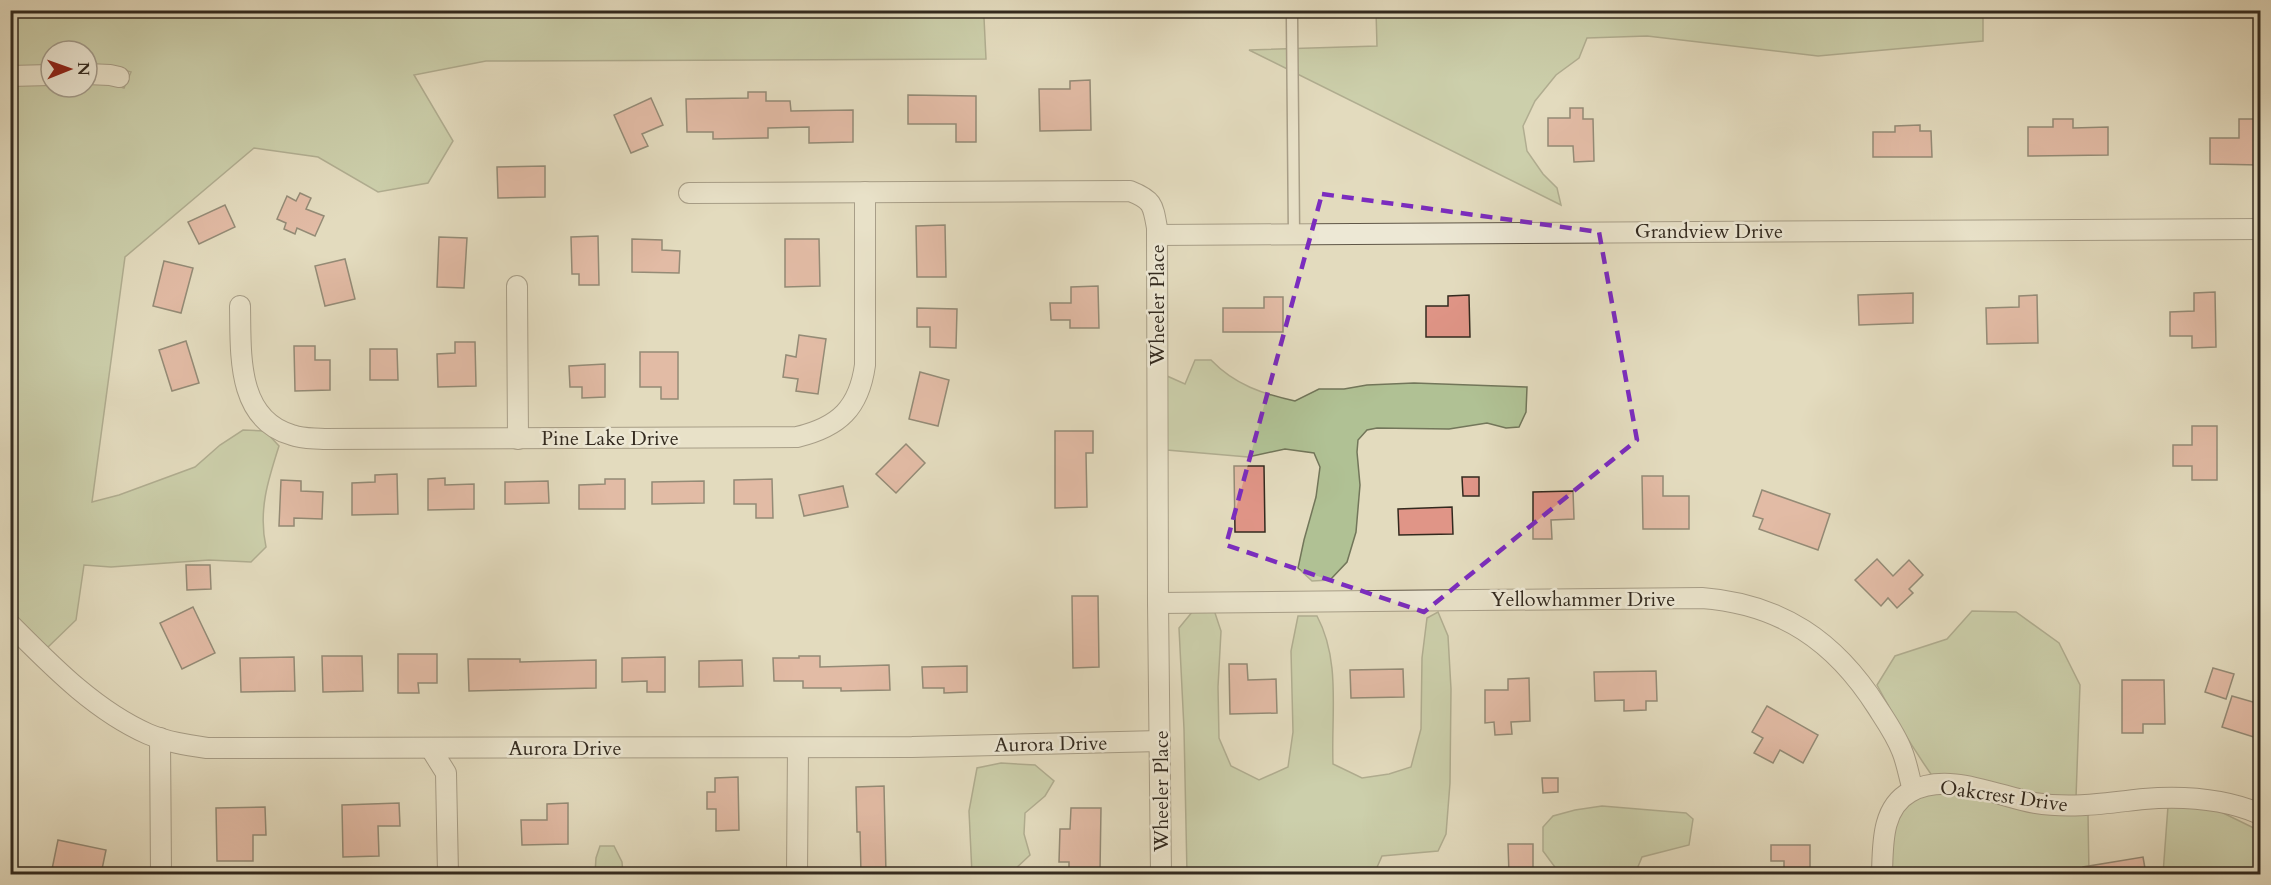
<svg xmlns="http://www.w3.org/2000/svg" width="2271" height="885" font-family="Cardo,serif">
  <rect width="100%" height="100%" fill="#e3dbbe"/>
  <filter id="stains"><feTurbulence type="fractalNoise" baseFrequency=".00333" numOctaves="4"/><feColorMatrix values="0 0 0 0 .2 0 0 0 0 .09 0 0 0 0 .02 0 0 0 .5 -.17"/></filter>
  <radialGradient id="worn" r=".72"><stop offset=".6" stop-color="#630" stop-opacity="0"/><stop offset="1" stop-color="#630" stop-opacity=".3"/></radialGradient>
  <!-- green -->
  <g fill="#b0c194" stroke="#72765a" stroke-width="1.5">
    <path d="M969 10 984 18 986 59 486 61 414 75 453 141 428 183 378 192 318 157 254 148 125 257 92 502 119 495 195 467 220 445 243 430 265 431 279 446C268 480 258 511 266 547L251 562 209 560 111 567 84 565 76 620 47 648 11 611 10 84 51 83V87H87V83H108L124 88 131 72 113 67 87 66V51H51V67L11 68V11Z"/>
    <polygon points="1376,11 1983,11 1983,41 1818,56 1647,36 1587,38 1579,58 1556,75 1535,101 1523,126 1527,151 1543,174 1557,188 1561,205 1249,50 1377,46"/>
    <path d="M1195 360H1211C1235 385 1263 394 1295 401L1319 389H1344L1367 385 1414 383 1527 387 1526 412 1519 427 1506 428 1487 423 1449 429 1377 428 1367 430 1358 440 1357 452 1360 485 1356 532 1347 562 1330 580 1312 581 1298 568 1304 540 1316 497 1320 467 1314 453 1285 449 1248 457 1167 450V376L1185 384Z"/>
    <path d="M1214 610 1221 631 1218 687 1219 738 1231 766 1259 780 1288 767 1293 732 1291 651 1298 616H1317C1341 661 1331 714 1333 764L1362 778 1389 774 1411 767 1421 729 1422 658 1427 618 1438 612 1448 636 1451 689 1450 783 1446 834 1438 851 1382 856 1374 874H1187L1184 729 1179 628 1193 611Z"/>
    <path d="M1972 611 2016 612 2059 643 2080 685 2076 798H2063L1933 777C1912 747 1894 717 1877 685L1895 656 1947 639Z"/>
    <polygon points="1001,763 1035,765 1054,781 1045,796 1025,813 1024,834 1030,855 1010,874 972,874 969,811 977,768"/>
    <path d="M1946 792 2034 811 2088 814 2089 874H1893C1887 854 1894 812 1913 800 1922 794 1935 794 1946 792Z"/>
    <polygon points="1602,806 1686,813 1693,819 1689,845 1642,857 1635,874 1560,874 1543,851 1543,827 1553,816 1575,810"/>
    <polygon points="2168,806 2217,810 2260,831 2260,874 2163,874"/>
    <polygon points="600,846 614,846 622,862 623,874 595,874 596,858"/>
  </g>
  <!-- building -->
  <g fill="#e09587" stroke="#332a1f" stroke-width="1.5">
    <polygon points="1090,80 1091,130 1040,131 1039,89 1070,89 1070,81"/>
    <polygon points="748,92 766,92 766,101 790,101 791,111 853,110 853,142 809,143 809,127 768,128 768,138 713,139 713,132 687,132 686,99 748,98"/>
    <polygon points="908,95 976,96 976,142 956,142 956,124 908,124"/>
    <polygon points="651,98 663,125 642,134 648,146 631,153 614,115"/>
    <polygon points="1570,108 1583,108 1583,119 1593,119 1594,161 1574,162 1573,146 1548,146 1548,118 1570,118"/>
    <polygon points="2053,119 2073,119 2073,128 2108,127 2108,155 2028,156 2028,127 2053,127"/>
    <polygon points="2239,119 2260,119 2260,165 2210,164 2210,138 2239,138"/>
    <polygon points="1920,125 1920,131 1931,131 1932,157 1873,157 1873,132 1895,132 1895,126"/>
    <polygon points="545,166 545,197 498,198 497,167"/>
    <polygon points="300,193 311,198 306,209 324,216 315,236 297,228 295,234 284,229 286,223 277,219 287,196 296,201"/>
    <polygon points="225,205 235,227 199,244 188,222"/>
    <polygon points="945,225 946,277 917,277 916,226"/>
    <polygon points="598,236 599,285 579,285 579,274 572,274 571,237"/>
    <polygon points="439,237 467,238 464,288 437,287"/>
    <polygon points="632,239 662,240 662,250 680,251 679,273 632,272"/>
    <polygon points="785,239 819,239 820,286 785,287"/>
    <polygon points="345,259 355,299 325,306 315,266"/>
    <polygon points="164,261 193,268 181,313 153,306"/>
    <polygon points="1098,286 1099,328 1070,328 1070,320 1051,320 1050,303 1071,303 1071,287"/>
    <polygon points="2215,292 2216,347 2192,348 2192,336 2170,336 2170,312 2194,311 2194,293"/>
    <polygon points="1913,293 1913,323 1859,325 1858,295"/>
    <polygon points="1469,295 1470,337 1426,337 1426,306 1448,306 1448,296"/>
    <polygon points="2037,295 2038,343 1987,344 1986,308 2019,307 2019,296"/>
    <polygon points="1264,297 1283,297 1283,332 1223,332 1223,308 1264,308"/>
    <polygon points="917,308 957,309 956,348 930,347 930,327 917,327"/>
    <polygon points="799,335 826,339 818,394 796,391 798,379 783,377 786,355 796,357"/>
    <polygon points="186,341 199,383 172,391 159,350"/>
    <polygon points="455,342 475,342 476,386 438,387 437,354 455,353"/>
    <polygon points="294,346 315,346 315,360 330,360 330,390 295,391"/>
    <polygon points="370,349 397,349 398,380 370,380"/>
    <polygon points="640,352 678,352 678,399 661,399 661,387 640,387"/>
    <polygon points="605,364 605,397 582,398 582,387 570,387 569,366"/>
    <polygon points="920,372 949,380 938,426 909,419"/>
    <polygon points="2192,426 2217,426 2217,480 2192,480 2192,466 2173,466 2173,445 2192,445"/>
    <polygon points="1055,431 1093,431 1093,453 1086,453 1087,507 1055,508"/>
    <polygon points="906,444 925,463 896,493 876,474"/>
    <polygon points="1234,466 1264,466 1265,532 1235,532"/>
    <polygon points="397,474 398,514 352,515 352,483 375,482 375,475"/>
    <polygon points="1642,476 1663,476 1663,496 1689,496 1689,529 1643,529"/>
    <polygon points="1462,477 1479,477 1479,496 1463,496"/>
    <polygon points="445,478 445,485 474,484 474,509 428,510 428,479"/>
    <polygon points="605,479 625,479 625,509 579,509 579,485 605,484"/>
    <polygon points="772,479 773,518 756,518 756,504 734,504 734,480"/>
    <polygon points="281,480 301,481 301,491 323,492 322,519 294,518 294,526 279,526"/>
    <polygon points="548,481 549,503 505,504 505,482"/>
    <polygon points="704,481 704,503 652,504 652,482"/>
    <polygon points="843,486 848,507 804,516 799,495"/>
    <polygon points="1762,490 1830,514 1818,550 1759,529 1763,519 1753,516"/>
    <polygon points="1573,491 1574,519 1551,520 1552,539 1533,539 1533,492"/>
    <polygon points="1452,507 1453,534 1399,535 1398,509"/>
    <polygon points="1877,559 1893,576 1909,560 1923,575 1909,589 1913,593 1897,608 1888,598 1881,606 1855,580"/>
    <polygon points="186,565 210,565 211,589 187,590"/>
    <polygon points="1072,596 1098,596 1099,667 1073,668"/>
    <polygon points="193,607 215,653 182,669 160,623"/>
    <polygon points="398,654 437,654 437,683 418,683 419,693 398,693"/>
    <polygon points="322,656 362,656 363,691 323,692"/>
    <polygon points="799,656 820,656 820,667 889,665 890,690 841,691 841,688 803,688 803,681 774,681 773,658 799,658"/>
    <polygon points="294,657 295,691 241,692 240,658"/>
    <polygon points="665,657 665,692 647,692 647,681 622,682 622,658"/>
    <polygon points="468,659 520,659 520,662 596,660 596,688 469,691"/>
    <polygon points="742,660 743,686 699,687 699,661"/>
    <polygon points="1229,664 1247,664 1248,680 1276,679 1277,713 1230,714"/>
    <polygon points="967,666 967,692 944,693 944,688 923,688 922,667"/>
    <polygon points="2213,668 2234,674 2226,699 2205,692"/>
    <polygon points="1403,669 1404,697 1351,698 1350,670"/>
    <polygon points="1656,671 1657,701 1646,701 1646,710 1624,711 1624,700 1595,701 1594,672"/>
    <polygon points="1529,678 1530,721 1511,722 1512,734 1495,735 1494,722 1485,723 1485,690 1508,690 1508,679"/>
    <polygon points="2122,680 2164,680 2165,724 2143,724 2143,733 2122,733"/>
    <polygon points="2232,696 2260,704 2260,739 2222,727"/>
    <polygon points="1767,706 1818,735 1803,763 1780,750 1773,763 1754,753 1763,738 1752,732"/>
    <polygon points="738,777 739,830 716,831 716,809 707,809 707,792 715,792 715,778"/>
    <polygon points="1542,778 1558,778 1558,792 1543,793"/>
    <polygon points="884,786 886,874 861,874 860,832 857,832 856,787"/>
    <polygon points="399,803 400,826 378,826 379,856 343,857 342,805"/>
    <polygon points="568,803 568,844 522,845 521,820 547,820 547,804"/>
    <polygon points="265,807 266,835 253,835 253,861 217,861 216,808"/>
    <polygon points="1071,808 1101,808 1100,871 1069,871 1069,862 1059,862 1060,829 1070,829"/>
    <polygon points="58,840 106,850 101,874 51,874"/>
    <polygon points="1508,844 1533,844 1533,874 1509,874"/>
    <polygon points="1771,845 1810,845 1810,874 1784,874 1784,861 1771,861"/>
    <polygon points="2143,857 2146,874 2083,874 2083,867"/>
  </g>
  <g fill="none" stroke-linecap="round" stroke-linejoin="round">
    <!-- lane casing -->
    <g stroke="#5f5647" stroke-width="13">
      <polyline id="lane" points="1292,18 1294,234"/>
    </g>
    <!-- street casing -->
    <g stroke="#5f5647" stroke-width="22">
      <g id="street">
        <polyline points="87,74 110,75 119,77"/>
        <polyline points="10,76 51,75"/>
        <path d="M689 193 1130 191C1153 200 1153 205 1157 228L1158 603 1161 874"/>
        <polyline points="1157,235 2260,229"/>
        <polyline points="517,286 518,439"/>
        <path d="M240 306C241 353 236 419 292 435 302 439 313 438 324 439L797 437C839 427 859 408 865 365V192"/>
        <path d="M1158 603 1702 598C1781 604 1835 641 1877 707 1886 721 1896 735 1902 751 1907 763 1909 777 1913 790"/>
        <path d="M10 624C51 665 94 710 148 734 167 742 187 745 207 748L912 747 1160 741"/>
        <polyline points="160,738 161,874"/>
        <polyline points="431,749 446,773 448,874"/>
        <polyline points="797,874 798,748"/>
        <path d="M1882 874C1883 846 1881 808 1910 792 1947 771 1997 796 2035 803 2072 809 2107 803 2144 799 2182 796 2225 799 2260 814"/>
      </g>
    </g>
    <!-- lane -->
    <use href="#lane" stroke="#ede8d5" stroke-width="10"/>
    <!-- street -->
    <use href="#street" stroke="#ede8d5" stroke-width="20"/>
  </g>
  <!-- marked area -->
  <path d="M0 0H2271V885H0ZM1322 194 1599 232 1637 440 1424 612 1226 545Z" fill="#e3dbbe" fill-opacity=".55" fill-rule="evenodd"/>
  <path fill="none" stroke="#7b2cbf" stroke-width="4.5" stroke-dasharray="12 8" stroke-linejoin="round" d="M1322 194 1599 232 1637 440 1424 612 1226 545Z"/>
  <g text-anchor="middle" dominant-baseline="central" stroke-width="5" stroke-linejoin="round" paint-order="stroke">
    <!-- street labels -->
    <g font-size="20" fill="#332a1f" stroke="#ede8d5">
      <text x="1709" y="231">Grandview Drive</text>
      <text transform="translate(1157 305) rotate(-90)">Wheeler Place</text>
      <text x="610" y="438">Pine Lake Drive</text>
      <text x="1583" y="599">Yellowhammer Drive</text>
      <text transform="translate(1051 744) rotate(-1)">Aurora Drive</text>
      <text x="565" y="748">Aurora Drive</text>
      <text transform="translate(1161 791) rotate(-90)">Wheeler Place</text>
      <text transform="translate(2004 796) rotate(8)">Oakcrest Drive</text>
    </g>
  </g>
  <!-- margin -->
  <rect width="2271" height="885" fill="none" stroke="#e3dbbe" stroke-width="36"/>
  <rect x="12" y="12" width="2247" height="861" fill="none" stroke="#332a1f" stroke-width="3"/>
  <rect x="18" y="18" width="2235" height="849" fill="none" stroke="#332a1f" stroke-width="1.5"/>
  <!-- north arrow -->
  <g transform="translate(69 69) rotate(89)"><circle r="28" fill="#ede8d5" stroke="#a39c8c" stroke-width="1.5"/>
  <path d="M0-4.5L10 22L0 15L-10 22Z" fill="#8f2418"/>
  <text y="-9" font-size="16" font-weight="bold" text-anchor="middle" fill="#332a1f">N</text>
  </g>
  <rect width="100%" height="100%" filter="url(#stains)"/>
  <rect width="100%" height="100%" fill="url(#worn)"/>
</svg>
